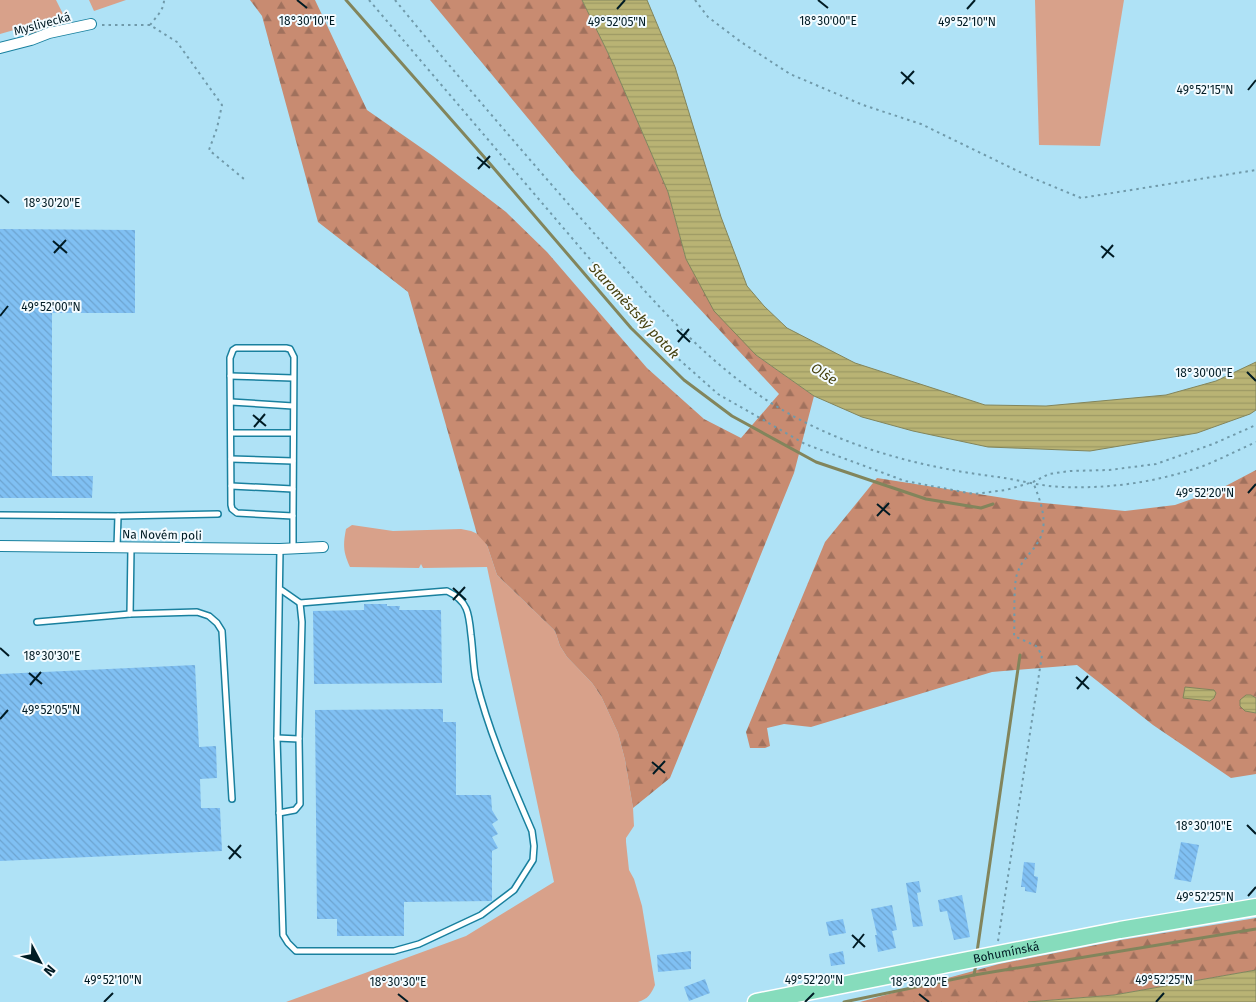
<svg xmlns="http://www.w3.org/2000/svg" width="1256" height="1002" font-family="'Fira Sans',sans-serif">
  <defs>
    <pattern id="forest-firs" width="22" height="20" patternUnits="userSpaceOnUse" patternTransform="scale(1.25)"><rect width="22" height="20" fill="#c88b71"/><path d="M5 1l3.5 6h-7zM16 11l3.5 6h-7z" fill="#a0715d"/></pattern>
    <pattern id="water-rules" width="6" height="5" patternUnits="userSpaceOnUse" patternTransform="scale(1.25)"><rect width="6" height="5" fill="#b9b374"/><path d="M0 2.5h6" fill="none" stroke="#9d9964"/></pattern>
    <pattern id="building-back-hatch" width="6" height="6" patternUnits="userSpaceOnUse" patternTransform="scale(1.25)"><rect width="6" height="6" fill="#80c0f3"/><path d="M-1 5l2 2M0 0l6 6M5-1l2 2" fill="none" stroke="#6da4d0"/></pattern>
  </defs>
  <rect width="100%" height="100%" fill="#afe2f6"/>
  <!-- green -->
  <g fill="#d8a18a">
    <polygon points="0,0 56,0 67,22 31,34 28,26 0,34"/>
    <polygon points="89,0 126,0 94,11"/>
    <polygon points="1035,0 1124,0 1100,146 1039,145"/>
    <path d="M352 525 393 531 461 529 471 531 480 535 487 545 497 575 555 631 560 646 567 657 592 683 601 696 618 733 625 760 633 808 634 826 626 838V842L629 870 634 879 642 906 655 985C651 994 648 999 638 1002H286L466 936 554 882 487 567 423 568 421 564 419 568 350 567C343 552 343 545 346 529Z"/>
  </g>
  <!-- forest -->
  <g fill="url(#forest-firs)">
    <polygon points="250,0 315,0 367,110 433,156 506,212 547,252 647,368 704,419 741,438 779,394 575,175 430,0 582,0 608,53 668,192 686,259 756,355 814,396 794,473 670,778 633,808 625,760 618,733 601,696 592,683 567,657 560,646 555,631 497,575 487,545 477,534 408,292 318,222 262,16"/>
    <polygon points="1256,470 1256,698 1251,695 1253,713 1256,713 1256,774 1231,778 1153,725 1077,665 992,672 811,727 784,724 767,728 770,746 765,748 750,748 746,732 825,542 877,478 1023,501 1125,511 1175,505 1220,489"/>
    <polygon points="1256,918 1256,970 1114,995 1028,1002 860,1002 999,964 1121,940"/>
  </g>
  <!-- water -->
  <g fill="url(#water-rules)" stroke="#82855c">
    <polygon points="582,0 647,0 675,67 721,217 747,286 764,306 787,328 855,363 985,405 1046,406 1166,395 1216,381 1256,362 1256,410 1250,414 1197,433 1090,451 988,447 913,431 862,417 814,396 756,355 714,311 686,259 668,192 608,53"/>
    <polygon points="1185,687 1214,690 1216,693 1214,698 1210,701 1183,698"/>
    <polygon points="1246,695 1251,695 1256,698 1256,713 1245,711 1240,706 1240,700"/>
    <polygon points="1256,970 1256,1002 1028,1002 1114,995"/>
  </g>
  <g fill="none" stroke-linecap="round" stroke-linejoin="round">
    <!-- stream -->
    <g stroke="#82855c" stroke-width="3">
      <polyline points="346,0 485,158 631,328 684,380 732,416 816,462 926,499 981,508 993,504"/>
      <polyline points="977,952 1020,655"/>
      <polyline points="974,975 976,964"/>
      <polyline points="844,1002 974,975 1256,929"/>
    </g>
  </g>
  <!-- building -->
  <g fill="url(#building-back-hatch)">
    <polygon points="0,229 135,230 135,313 52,313 52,476 93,476 92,498 0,498"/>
    <polygon points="364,604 387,604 387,606 400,606 399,610 441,610 442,683 314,684 313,611 364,610"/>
    <polygon points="195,665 199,747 216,746 217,778 200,779 201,808 220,808 222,851 0,861 0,674"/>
    <polygon points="443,709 443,722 456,722 456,795 491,795 492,810 498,820 492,824 498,834 492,837 498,848 492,851 492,901 404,902 404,936 337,936 337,919 317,919 315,710"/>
    <polygon points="1181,842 1199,845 1191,882 1174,879"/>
    <polygon points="1024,862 1035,863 1034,876 1038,877 1036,893 1025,891 1025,887 1021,887"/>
    <polygon points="919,881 921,892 917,893 923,926 913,927 906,883"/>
    <polygon points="962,895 970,937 954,940 947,911 940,912 938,900"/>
    <polygon points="892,905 897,930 892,931 896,948 878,952 875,935 877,935 871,909"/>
    <polygon points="843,919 846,933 829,936 826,922"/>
    <polygon points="691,951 691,969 658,972 657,955"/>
    <polygon points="843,951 845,964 831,966 829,954"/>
    <polygon points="705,979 710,993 689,1001 684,987"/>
  </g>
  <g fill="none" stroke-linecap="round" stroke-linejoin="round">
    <!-- lane casing -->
    <g stroke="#19809e" stroke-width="8">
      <g id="lane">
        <polygon points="236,348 286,348 290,349 294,357 293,516 237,513 232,509 231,505 230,358 233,350"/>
        <polyline points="230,376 293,378"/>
        <polyline points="231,402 293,406"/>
        <polyline points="231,433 293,433"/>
        <polyline points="231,459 293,461"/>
        <polyline points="231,486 293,489"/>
        <polyline points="0,515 118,516 218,514"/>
        <polyline points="117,547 118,516"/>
        <polyline points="293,548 293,516"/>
        <path d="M280 589 300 603 447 591C468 601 469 613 471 635 473 649 473 666 476 680 489 733 511 782 532 831L534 846 533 860 514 890 481 915 419 944 394 951H296L288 943 283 935 277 738 280 549"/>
        <polyline points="130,614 131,548"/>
        <polyline points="37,622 130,614 197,612 209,616 217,623 222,631 232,799"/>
        <polyline points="277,738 299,739"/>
        <polyline points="279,813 295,810 300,804 299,739 302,622 300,603"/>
      </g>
    </g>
    <!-- street casing -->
    <g stroke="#19809e" stroke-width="12">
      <g id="street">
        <polyline points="0,48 31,40 49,33 91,24"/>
        <polyline points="0,546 280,549 323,547"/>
      </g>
    </g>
    <!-- primary casing -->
    <g stroke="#fff" stroke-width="19">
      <g id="primary">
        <path id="s1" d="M756 1002 1120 930 1256 907"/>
      </g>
    </g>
    <!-- path -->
    <g stroke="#709aaa" stroke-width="2" stroke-dasharray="2.5 4" stroke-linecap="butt">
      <polyline points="369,0 664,346 718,394 805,444 905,481 974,494 1006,490 1033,482 1049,474 1070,471 1109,470 1156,464 1213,444 1256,425"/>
      <path d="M395 0C455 73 516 144 578 215 641 286 702 364 786 412 850 449 925 468 998 477 1019 480 1040 486 1061 487 1110 489 1157 482 1203 466 1221 459 1238 450 1256 442"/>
      <polyline points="695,0 708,17 741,42 790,74 863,105 921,124 1028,176 1081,198 1256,170"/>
      <polyline points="102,25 150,25 177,42 222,105 217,128 209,150 244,179"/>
      <path d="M150 25C156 17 164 10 164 0"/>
      <path d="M998 941 1042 655 1036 646 1014 636C1015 621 1013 587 1017 574 1022 559 1031 554 1038 542 1050 524 1040 500 1033 482"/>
    </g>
    <!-- lane -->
    <use href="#lane" stroke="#fff" stroke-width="5"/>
    <!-- street -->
    <use href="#street" stroke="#fff" stroke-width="10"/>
    <!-- primary -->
    <use href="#primary" stroke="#86dcbc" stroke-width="16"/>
  </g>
  <!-- ticks -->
  <path fill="none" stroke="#001b24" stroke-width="2" d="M297 0 307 8M818 0 828 8M617 9 625 0M967 9 975 0M901 72 914 84M902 84 914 71M1248 90 1256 80M477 157 490 168M478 169 490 156M0 195 9 203M53 241 67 253M1101 246 1114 257M54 253 66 240M1102 258 1113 245M0 316 8 306M677 330 690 342M678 342 689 329M1247 372 1256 381M253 415 266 426M254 427 265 414M1248 493 1256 484M877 504 890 515M877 516 889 503M453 588 466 600M453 600 465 587M0 648 9 656M29 673 42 684M1076 677 1089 689M30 685 41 672M1077 689 1088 676M0 719 8 710M652 762 665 773M653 774 665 761M1247 825 1256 834M228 846 241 858M229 859 241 845M1248 896 1256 887M852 935 865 947M853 948 864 934M398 994 408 1002M919 994 929 1002M104 1002 113 993M805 1002 814 993M1156 1002 1164 993"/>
  <g text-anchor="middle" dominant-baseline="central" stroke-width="4" stroke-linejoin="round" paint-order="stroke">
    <!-- street labels -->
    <g font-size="12" fill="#001b24" stroke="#f3fbff">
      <text transform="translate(42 24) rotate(-15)">Myslivecká</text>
      <text transform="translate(162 535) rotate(1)">Na Novém poli</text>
      <text stroke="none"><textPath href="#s1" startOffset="255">Bohumínská</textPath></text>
    </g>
    <!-- water labels -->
    <g font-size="14" font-style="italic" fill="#46410f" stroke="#f3fbff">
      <text transform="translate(634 311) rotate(47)">Staroměstský potok</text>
      <text transform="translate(824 374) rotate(33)">Olše</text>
    </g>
  </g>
  <g font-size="12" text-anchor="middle" fill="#001b24" stroke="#f3fbff" stroke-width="4" stroke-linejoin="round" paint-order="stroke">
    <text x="307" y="25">18°30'10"E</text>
    <text x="828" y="25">18°30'00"E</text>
    <text x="967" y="26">49°52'10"N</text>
    <text x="617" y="26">49°52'05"N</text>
    <text x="1205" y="94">49°52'15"N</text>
    <text x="52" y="207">18°30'20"E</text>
    <text x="51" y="311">49°52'00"N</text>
    <text x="1204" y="377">18°30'00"E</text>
    <text x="1205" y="497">49°52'20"N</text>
    <text x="52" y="660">18°30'30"E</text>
    <text x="51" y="714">49°52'05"N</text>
    <text x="1204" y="830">18°30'10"E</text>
    <text x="1205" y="901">49°52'25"N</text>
    <text x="113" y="984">49°52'10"N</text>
    <text x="814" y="984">49°52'20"N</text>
    <text x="1164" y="984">49°52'25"N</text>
    <text x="398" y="986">18°30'30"E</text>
    <text x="919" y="986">18°30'20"E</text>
  </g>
  <!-- north arrow -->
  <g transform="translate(40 962) rotate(131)" stroke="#f3fbff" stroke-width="4" paint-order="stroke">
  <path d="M0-4L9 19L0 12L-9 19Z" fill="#001b24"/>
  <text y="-8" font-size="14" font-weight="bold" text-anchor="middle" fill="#001b24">N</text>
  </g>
</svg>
